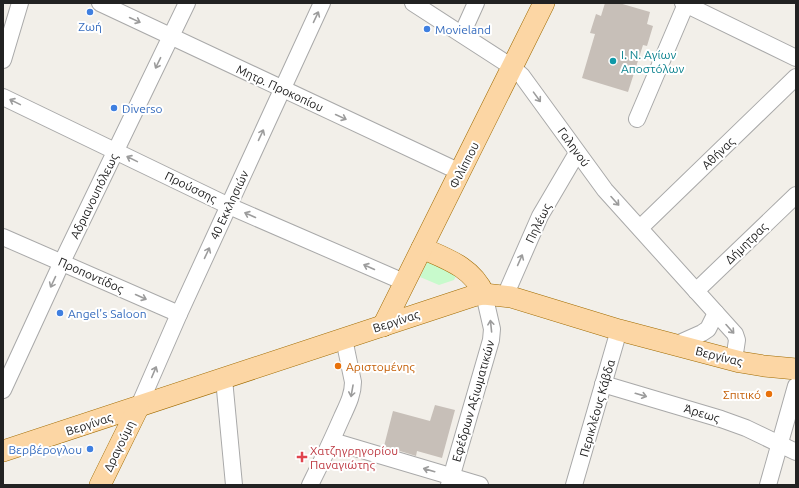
<svg xmlns="http://www.w3.org/2000/svg" width="799" height="488" font-family="Ubuntu,sans-serif">
  <rect width="100%" height="100%" fill="#f2efe9"/>
  <!-- park -->
  <polygon fill="#c8facc" points="429,258 458,272 454,280 439,285 420,277"/>
  <!-- building -->
  <g fill="#c7bfb8">
    <polygon points="605,3 619,3 650,12 647,24 653,26 647,46 643,45 628,92 582,78 595,34 590,33 596,14 601,16"/>
    <polygon points="435,405 455,410 442,458 417,451 416,456 384,446 393,411 430,421"/>
  </g>
  <g fill="none" stroke-linecap="round" stroke-linejoin="round">
    <!-- minor casing -->
    <g stroke="#a9a9a9" stroke-width="18">
      <g id="minor">
        <polyline points="100,3 460,172"/>
        <polyline points="413,3 512,67 522,76 605,190 735,334 737,340 734,360"/>
        <polyline points="683,3 796,58"/>
        <polyline points="462,34 476,3"/>
        <polyline points="3,60 20,3"/>
        <polyline points="3,97 229,206 404,282"/>
        <polyline points="637,119 686,4"/>
        <polyline points="640,228 796,77"/>
        <polyline points="3,237 179,314"/>
        <polyline points="696,291 796,195"/>
        <polyline points="505,296 540,216 577,153"/>
        <polyline points="675,345 702,333 708,329 716,313"/>
        <polyline points="224,379 234,485"/>
        <polyline points="603,384 721,419 746,428 796,452"/>
        <polyline points="3,390 62,262 187,3"/>
        <polyline points="138,408 179,314 322,3"/>
        <polyline points="332,441 480,485"/>
        <path d="M310 485C321 463 332 440 342 417 347 406 353 395 353 382L344 339"/>
        <polyline points="449,485 491,340 492,329 484,294"/>
        <polyline points="574,485 619,330"/>
        <polyline points="768,485 796,386"/>
      </g>
    </g>
    <!-- major casing -->
    <g stroke="#a06b00" stroke-width="22">
      <g id="major">
        <path d="M422 248C447 259 472 267 484 294"/>
        <polyline points="383,326 544,3"/>
        <polyline points="3,451 473,296 484,294 511,297 619,330 740,362 764,366 796,369"/>
        <polyline points="100,485 138,408"/>
      </g>
    </g>
    <!-- minor -->
    <use href="#minor" stroke="#fff" stroke-width="16"/>
    <!-- major -->
    <use href="#major" stroke="#fcd6a4" stroke-width="21"/>
  </g>
  <!-- one-way arrows -->
  <defs><path id="oneway-shaft" d="M-6 0H5M1.5-3L5.5 0L1.5 3" fill="none" stroke-width="1.6" stroke-linecap="round" stroke-linejoin="round"/></defs>
  <g stroke="#9c9c9c">
    <use href="#oneway-shaft" transform="translate(316 17) rotate(-65)"/>
    <use href="#oneway-shaft" transform="translate(135 20) rotate(25)"/>
    <use href="#oneway-shaft" transform="translate(158 63) rotate(116)"/>
    <use href="#oneway-shaft" transform="translate(537 97) rotate(54)"/>
    <use href="#oneway-shaft" transform="translate(15 102) rotate(-154)"/>
    <use href="#oneway-shaft" transform="translate(341 117) rotate(25)"/>
    <use href="#oneway-shaft" transform="translate(261 135) rotate(-65)"/>
    <use href="#oneway-shaft" transform="translate(132 159) rotate(-154)"/>
    <use href="#oneway-shaft" transform="translate(615 201) rotate(48)"/>
    <use href="#oneway-shaft" transform="translate(250 215) rotate(-156)"/>
    <use href="#oneway-shaft" transform="translate(207 253) rotate(-65)"/>
    <use href="#oneway-shaft" transform="translate(520 260) rotate(-66)"/>
    <use href="#oneway-shaft" transform="translate(369 267) rotate(-156)"/>
    <use href="#oneway-shaft" transform="translate(53 282) rotate(115)"/>
    <use href="#oneway-shaft" transform="translate(141 297) rotate(24)"/>
    <use href="#oneway-shaft" transform="translate(491 326) rotate(-96)"/>
    <use href="#oneway-shaft" transform="translate(730 329) rotate(48)"/>
    <use href="#oneway-shaft" transform="translate(154 372) rotate(-67)"/>
    <use href="#oneway-shaft" transform="translate(352 391) rotate(100)"/>
    <use href="#oneway-shaft" transform="translate(641 395) rotate(16)"/>
    <use href="#oneway-shaft" transform="translate(429 470) rotate(-164)"/>
  </g>
  <!-- markers -->
  <g fill="#3f7fe0" stroke="#fff" stroke-width="1.5">
    <circle cx="90" cy="12" r="4"/>
    <circle cx="427" cy="29" r="4"/>
    <circle cx="114" cy="108" r="4"/>
    <circle cx="60" cy="313" r="4"/>
    <circle cx="90" cy="449" r="4"/>
  </g>
  <circle fill="#0f9aa8" stroke="#fff" stroke-width="1.5" cx="613" cy="61" r="4"/>
  <g fill="#e8710a" stroke="#fff" stroke-width="1.5">
    <circle cx="338" cy="366" r="4"/>
    <circle cx="769" cy="394" r="4"/>
  </g>
  <path fill="#e0444e" stroke="#fff" stroke-width="1.5" d="M300 451h4v4h4v4h-4v4h-4v-4h-4v-4h4z"/>
  <g text-anchor="middle" dominant-baseline="central" stroke-width="4" stroke-linejoin="round" paint-order="stroke">
    <!-- shop labels -->
    <g font-size="12" fill="#366cbe" stroke="#fff" text-anchor="start">
      <text x="90" y="26" text-anchor="middle">Ζωή</text>
      <text x="435" y="29">Movieland</text>
      <text x="122" y="108">Diverso</text>
      <text x="68" y="313">Angel's Saloon</text>
      <text x="82" y="449" text-anchor="end">Βερβέρογλου</text>
    </g>
    <!-- culture labels -->
    <g font-size="12" fill="#0d838f" stroke="#fff" text-anchor="start">
      <text x="621" y="54">Ι. Ν. Αγίων<tspan x="621" dy="14">Αποστόλων</tspan></text>
    </g>
    <!-- street labels -->
    <g font-size="12" fill="#222" stroke="#fff">
      <text transform="translate(280 88) rotate(25)">Μητρ. Προκοπίου</text>
      <text transform="translate(574 147) rotate(54)">Γαληνού</text>
      <text transform="translate(718 153) rotate(-44)">Αθήνας</text>
      <text transform="translate(464 165) rotate(-63)">Φιλίππου</text>
      <text transform="translate(191 187) rotate(26)">Προύσσης</text>
      <text transform="translate(94 196) rotate(-64)">Αδριανουπόλεως</text>
      <text transform="translate(229 205) rotate(-65)">40 Εκκλησιών</text>
      <text transform="translate(538 223) rotate(-64)">Πηλέως</text>
      <text transform="translate(746 243) rotate(-44)">Δήμητρας</text>
      <text transform="translate(91 275) rotate(24)">Προποντίδος</text>
      <text transform="translate(396 321) rotate(-18)">Βεργίνας</text>
      <text transform="translate(719 356) rotate(14)">Βεργίνας</text>
      <text transform="translate(473 401) rotate(-74)">Εφέδρων Αξιωματικών</text>
      <text transform="translate(597 408) rotate(-74)">Περικλέους Κάβδα</text>
      <text transform="translate(702 413) rotate(17)">Άρεως</text>
      <text transform="translate(89 424) rotate(-18)">Βεργίνας</text>
      <text transform="translate(119 446) rotate(-64)">Δραγούμη</text>
    </g>
    <!-- food labels -->
    <g font-size="12" fill="#c56008" stroke="#fff" text-anchor="start">
      <text x="346" y="366">Αριστομένης</text>
      <text x="761" y="394" text-anchor="end">Σπιτικό</text>
    </g>
    <!-- health labels -->
    <g font-size="12" fill="#be3a42" stroke="#fff" text-anchor="start">
      <text x="310" y="450">Χατζηγρηγορίου<tspan x="310" dy="14">Παναγιώτης</tspan></text>
    </g>
  </g>
  <!-- border -->
  <rect width="799" height="488" fill="none" stroke="#222222" stroke-width="8"/>
</svg>
